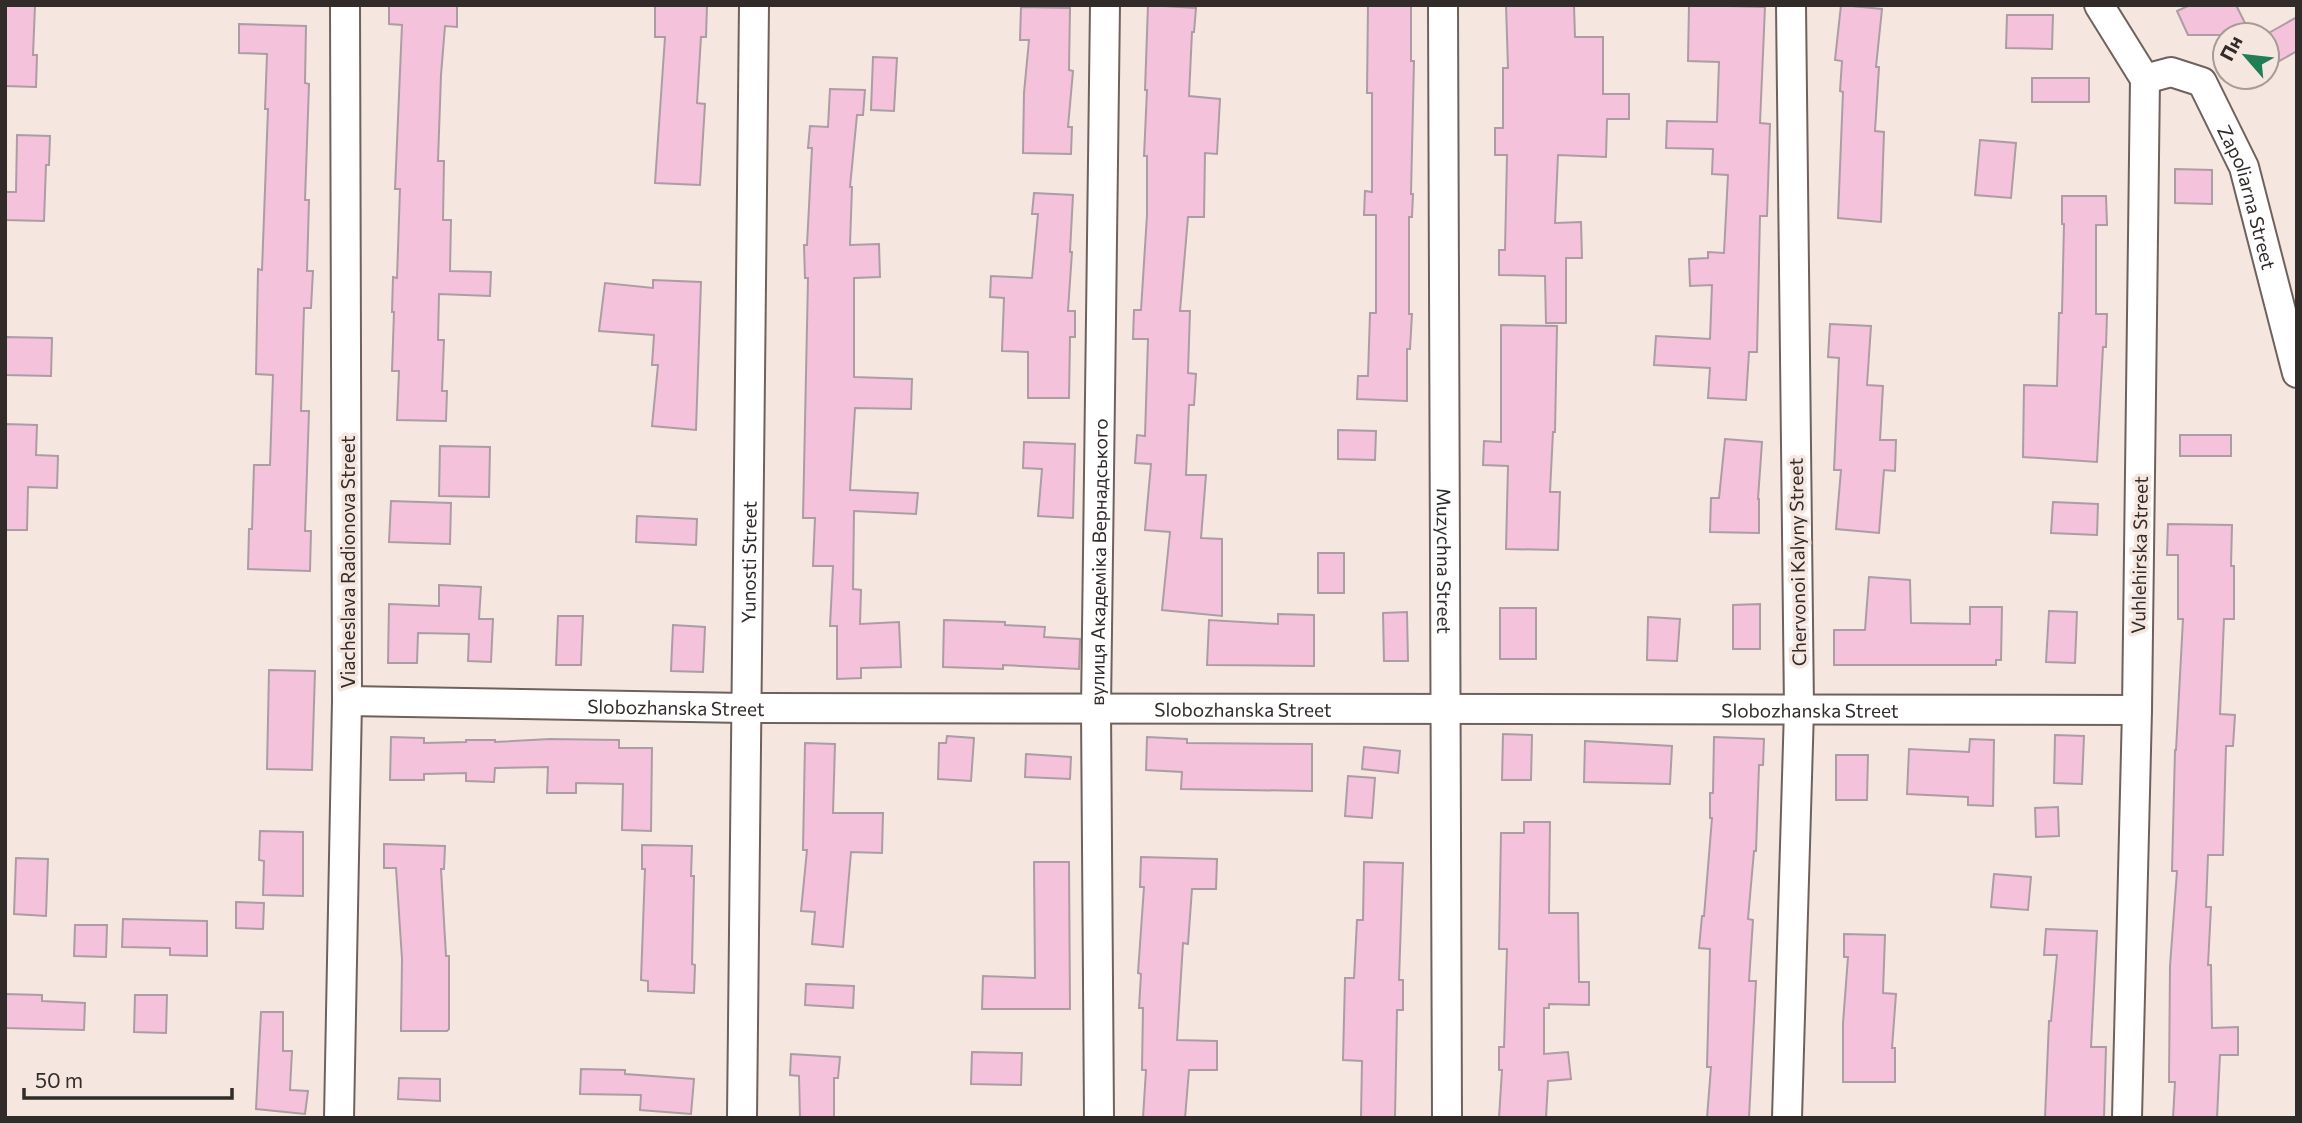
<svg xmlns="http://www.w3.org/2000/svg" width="2302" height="1123" font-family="Commissioner,sans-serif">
  <rect width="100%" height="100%" fill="#f6e6e0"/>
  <!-- building -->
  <g fill="#f5c2db" stroke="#ac9da4" stroke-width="2">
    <polygon points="5,5 35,5 33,55 37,55 36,87 5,86"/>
    <polygon points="389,5 457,5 457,27 445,26 441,75 438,161 444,161 443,220 451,220 450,271 491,272 490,296 439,294 438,340 444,340 442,391 447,391 446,421 397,420 399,371 392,371 394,312 392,312 393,277 397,278 400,189 395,189 402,25 389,24"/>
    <polygon points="655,5 707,5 706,37 701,37 697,103 705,104 700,185 655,183 665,37 655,37"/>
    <polygon points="1148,5 1196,8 1194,32 1192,32 1189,96 1220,99 1217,154 1205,153 1204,217 1188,217 1180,311 1190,311 1188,373 1196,374 1194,405 1189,405 1186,475 1206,475 1201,538 1222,539 1222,616 1162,610 1170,532 1145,530 1151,464 1135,463 1137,435 1145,436 1148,339 1133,339 1134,310 1141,310 1147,215 1147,156 1144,156 1147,90 1145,90"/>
    <polygon points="1368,5 1411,5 1411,61 1414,61 1411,194 1413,194 1412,217 1409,217 1409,314 1412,314 1410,349 1407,349 1407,401 1357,399 1358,376 1368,376 1370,313 1376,313 1376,215 1364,215 1365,191 1372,192 1372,93 1367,93"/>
    <polygon points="1506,5 1574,5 1575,37 1603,37 1603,94 1629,94 1629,119 1607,119 1606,157 1558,155 1555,223 1581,222 1582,258 1566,258 1566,323 1546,323 1545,276 1499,275 1499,250 1505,250 1507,155 1495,155 1495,128 1503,128 1503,68 1508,68"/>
    <polygon points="1689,5 1765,7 1760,123 1770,124 1767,216 1760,216 1757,352 1749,352 1746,400 1708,398 1710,368 1654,365 1656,336 1710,339 1712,285 1690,286 1689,259 1708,258 1708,252 1724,253 1728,175 1712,174 1713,149 1666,148 1667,121 1717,122 1719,62 1688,61"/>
    <polygon points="1841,5 1882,9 1876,67 1879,67 1875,131 1884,132 1881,222 1838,218 1843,92 1840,91 1842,61 1835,60"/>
    <polygon points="2190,5 2236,5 2251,35 2188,35 2177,11"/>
    <polygon points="1021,7 1070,8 1069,70 1073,71 1068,127 1072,127 1071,154 1023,153 1024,93 1029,40 1020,40"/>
    <polygon points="2007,15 2053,15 2052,49 2006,48"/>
    <polygon points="2297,17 2297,51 2267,68 2267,34"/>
    <polygon points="239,24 306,26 305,83 309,84 305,200 309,200 307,271 313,271 311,308 304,308 301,411 309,411 305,531 311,531 310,571 248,569 249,529 252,529 254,465 270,465 273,375 256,374 258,269 262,270 268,109 265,109 267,54 239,53"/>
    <polygon points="873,57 897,58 894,111 871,110"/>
    <rect x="2032" y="78" width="57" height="24"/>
    <polygon points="830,89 865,90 863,115 857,115 850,187 852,187 850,245 879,244 880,277 854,278 854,377 912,379 911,409 855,408 850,490 918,493 916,514 854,511 853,589 861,590 860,624 899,622 901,667 861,668 861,678 837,679 837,626 830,626 833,566 813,566 815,518 803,518 808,278 805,278 804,245 807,245 812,148 808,148 810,126 828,127"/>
    <polygon points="17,135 50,136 49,165 46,165 44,221 5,220 5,192 16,192"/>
    <polygon points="1980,140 2016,143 2011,198 1975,195"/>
    <polygon points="2175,169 2212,170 2212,204 2175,203"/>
    <polygon points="1034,193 1073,195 1070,252 1072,252 1068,311 1075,311 1075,337 1070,337 1069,398 1028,398 1028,352 1002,351 1004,298 990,297 991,276 1032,278 1038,214 1032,214"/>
    <polygon points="2062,196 2106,196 2107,225 2096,225 2096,314 2107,314 2106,347 2103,347 2097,462 2023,457 2024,385 2057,386 2059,313 2062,313 2064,224 2062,224"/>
    <polygon points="653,280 701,282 696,430 652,426 658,365 652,365 654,335 599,331 605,283 653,288"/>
    <polygon points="1830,324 1871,326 1867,385 1883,386 1880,440 1896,440 1895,471 1884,470 1879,533 1836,529 1841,470 1834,470 1839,358 1828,357"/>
    <polygon points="1501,325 1557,326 1555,432 1553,432 1550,492 1560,492 1558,550 1506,549 1508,466 1483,465 1484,441 1501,442"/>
    <polygon points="5,337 52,338 51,376 5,375"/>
    <polygon points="5,424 37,425 36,455 58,456 57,488 28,487 27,530 5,530"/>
    <polygon points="1338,430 1376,431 1375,460 1338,459"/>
    <rect x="2180" y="435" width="51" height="21"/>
    <polygon points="1725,439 1762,442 1758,499 1759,499 1759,533 1710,532 1711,498 1719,498"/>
    <polygon points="1024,442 1075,444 1073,518 1038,516 1042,469 1023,468"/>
    <polygon points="440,446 490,447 489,497 439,496"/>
    <polygon points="391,501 451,503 450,544 389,542"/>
    <polygon points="2053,502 2098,504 2097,535 2051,533"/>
    <polygon points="637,516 697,519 696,545 636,542"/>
    <polygon points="2168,524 2232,525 2231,566 2234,566 2234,619 2224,619 2220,714 2235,715 2233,746 2226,746 2223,855 2208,855 2206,907 2211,907 2208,965 2211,965 2212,1028 2238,1027 2238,1055 2220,1055 2217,1118 2173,1118 2175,1082 2169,1082 2170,966 2177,871 2172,871 2175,750 2176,750 2183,619 2178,619 2178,555 2167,555"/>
    <rect x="1318" y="553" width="26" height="40"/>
    <polygon points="1869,577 1910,580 1911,623 1970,624 1970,607 2002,607 2001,660 1996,660 1996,665 1834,665 1834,630 1865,630"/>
    <polygon points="439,585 481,587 479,619 493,619 491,662 468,661 469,634 418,633 417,663 388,663 389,604 439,606"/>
    <polygon points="1760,604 1760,649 1733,649 1733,605"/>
    <rect x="1500" y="608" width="36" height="51"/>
    <polygon points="2049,611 2077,612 2075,663 2046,662"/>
    <polygon points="1407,612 1408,661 1384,661 1383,613"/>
    <polygon points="1278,614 1314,615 1314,666 1207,665 1209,620 1278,624"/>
    <polygon points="558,616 583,616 581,665 556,665"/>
    <polygon points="1648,617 1680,619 1677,661 1647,660"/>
    <polygon points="944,620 1005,622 1005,625 1045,627 1044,637 1080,639 1079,669 1003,665 1003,669 943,667"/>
    <polygon points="673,625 705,627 703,672 671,671"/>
    <polygon points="269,670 315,671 312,770 267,769"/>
    <polygon points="1503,734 1532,735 1531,780 1502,780"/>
    <polygon points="2055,735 2084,736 2082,784 2054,783"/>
    <polygon points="947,736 974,738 971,781 938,779 939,743 946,743"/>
    <polygon points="391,737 424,738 424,743 466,742 466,740 495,740 495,742 550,739 619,740 619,748 652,748 651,831 622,830 623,784 576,783 576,793 547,793 548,767 495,768 494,782 466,781 466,773 424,774 424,780 390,780"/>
    <polygon points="1147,737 1187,739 1187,743 1312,744 1312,791 1181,789 1182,772 1146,770"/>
    <polygon points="1714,737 1764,739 1763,765 1759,765 1756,851 1754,851 1748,919 1753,920 1749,981 1756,981 1749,1118 1707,1118 1711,1067 1707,1067 1710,949 1699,948 1702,916 1704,916 1712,818 1710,818 1710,793 1713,793"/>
    <polygon points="1970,739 1994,740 1993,806 1968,805 1968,797 1907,794 1909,749 1969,752"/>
    <polygon points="1585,741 1672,746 1670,784 1584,782"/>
    <polygon points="805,743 835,744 833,813 883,813 882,853 851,852 843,947 812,944 815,912 801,911 807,850 803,850"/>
    <polygon points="1364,747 1400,751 1398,773 1362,769"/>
    <polygon points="1026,754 1071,757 1070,779 1025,777"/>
    <polygon points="1836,755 1868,755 1867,800 1836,800"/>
    <polygon points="1348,776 1375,778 1372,818 1345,816"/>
    <polygon points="2058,807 2059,836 2036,837 2035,808"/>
    <polygon points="1524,822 1550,822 1549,913 1578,913 1579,982 1589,982 1589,1005 1549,1004 1549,1008 1544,1008 1544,1054 1568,1052 1571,1079 1548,1081 1546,1118 1499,1118 1502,1070 1499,1070 1499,1047 1504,1047 1507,949 1499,949 1501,833 1524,833"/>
    <polygon points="260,831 303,832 303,896 263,895 264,861 259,860"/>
    <polygon points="384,844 445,846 444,869 441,869 446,956 449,956 449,1029 447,1031 401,1031 402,959 396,868 384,868"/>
    <polygon points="642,845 692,846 691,876 694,876 692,964 695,965 694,993 648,991 648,981 641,980 645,869 642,869"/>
    <polygon points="1141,857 1217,859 1216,889 1192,889 1188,944 1183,943 1177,1040 1217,1041 1217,1070 1189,1070 1185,1118 1143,1118 1146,1070 1142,1070 1143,1008 1139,1008 1141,974 1138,973 1144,887 1140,887"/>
    <polygon points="16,858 48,859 46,916 14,914"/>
    <polygon points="1034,862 1069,862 1070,1009 982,1009 983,976 1035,978"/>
    <polygon points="1364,862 1403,863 1399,980 1403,980 1403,1010 1397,1010 1395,1118 1361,1118 1362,1061 1343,1060 1345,978 1354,978 1357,920 1363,920"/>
    <polygon points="1994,874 2031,877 2028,910 1991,907"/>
    <polygon points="236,902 264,903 263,929 236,928"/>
    <polygon points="123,919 207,921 207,956 170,955 170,948 122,947"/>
    <polygon points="75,925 107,925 106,957 74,956"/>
    <polygon points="2046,929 2097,931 2091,1047 2106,1047 2104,1118 2045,1118 2049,1021 2051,1021 2057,955 2044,955"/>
    <polygon points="1844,934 1885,935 1883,993 1896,994 1892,1048 1895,1048 1895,1082 1843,1082 1843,1023 1848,957 1844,957"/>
    <polygon points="806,984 854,986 853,1008 805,1005"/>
    <polygon points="5,994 42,995 42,1001 85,1003 84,1030 5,1028"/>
    <polygon points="135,995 167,995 166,1033 134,1032"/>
    <polygon points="261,1012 283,1012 283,1051 292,1051 290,1090 308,1091 305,1114 256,1109"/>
    <polygon points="972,1052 1022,1053 1021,1085 971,1084"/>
    <polygon points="791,1054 840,1057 838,1078 834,1078 834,1118 800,1118 799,1076 790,1075"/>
    <polygon points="581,1069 625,1070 625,1074 694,1079 691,1114 640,1110 641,1095 580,1094"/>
    <polygon points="399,1078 440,1079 440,1101 398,1099"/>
  </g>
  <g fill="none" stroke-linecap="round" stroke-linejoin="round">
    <!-- minor casing -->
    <g stroke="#6f615c" stroke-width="32">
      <g id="minor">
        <path id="s1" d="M1443 5 1447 1118"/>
        <polyline points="2099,5 2145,79 2137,710 2127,1118"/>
        <path id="s2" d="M2145 79 2171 72 2202 82 2244 167 2297 373"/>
        <path id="s3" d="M347 701 745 708 2137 710"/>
        <polyline points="339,1118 347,701 345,5"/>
        <path id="s4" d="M742 1118 754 5"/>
        <path id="s5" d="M1099 1118 1096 709 1105 5"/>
        <polyline points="1787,1118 1799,709 1791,5"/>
      </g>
    </g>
    <!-- minor -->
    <use href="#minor" stroke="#fff" stroke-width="28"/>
  </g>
  <g text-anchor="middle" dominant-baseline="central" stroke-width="7" stroke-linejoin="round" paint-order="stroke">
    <!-- street labels -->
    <g font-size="19" fill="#312b29" stroke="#f6e6e0">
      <text stroke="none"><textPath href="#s2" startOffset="184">Zapoliarna Street</textPath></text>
      <text transform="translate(2139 555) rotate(-89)">Vuhlehirska Street</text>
      <text stroke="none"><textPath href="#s4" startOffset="556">Yunosti Street</textPath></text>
      <text stroke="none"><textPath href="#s5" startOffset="556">вулиця Академіка Вернадського</textPath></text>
      <text transform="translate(347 562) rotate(-90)">Viacheslava Radionova Street</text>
      <text stroke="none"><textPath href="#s1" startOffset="556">Muzychna Street</textPath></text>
      <text transform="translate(1797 562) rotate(-91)">Chervonoi Kalyny Street</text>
      <text stroke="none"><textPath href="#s3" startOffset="329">Slobozhanska Street</textPath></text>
      <text stroke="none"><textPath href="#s3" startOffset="896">Slobozhanska Street</textPath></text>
      <text stroke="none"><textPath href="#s3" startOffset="1463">Slobozhanska Street</textPath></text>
    </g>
  </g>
  <!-- border -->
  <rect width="2302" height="1123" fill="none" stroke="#312b29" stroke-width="14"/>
  <!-- north arrow -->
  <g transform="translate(2246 56) rotate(298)"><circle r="33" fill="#f6e6e0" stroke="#a79b97" stroke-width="2"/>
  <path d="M0-5L12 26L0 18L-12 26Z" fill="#1f7e55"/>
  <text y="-10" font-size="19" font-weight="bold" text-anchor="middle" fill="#312b29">Пн</text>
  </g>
  <!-- scale -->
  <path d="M24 1088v10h208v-10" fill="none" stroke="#312b29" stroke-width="3.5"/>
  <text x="35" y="1088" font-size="21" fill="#312b29" stroke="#f6e6e0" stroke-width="5" paint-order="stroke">50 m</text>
</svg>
